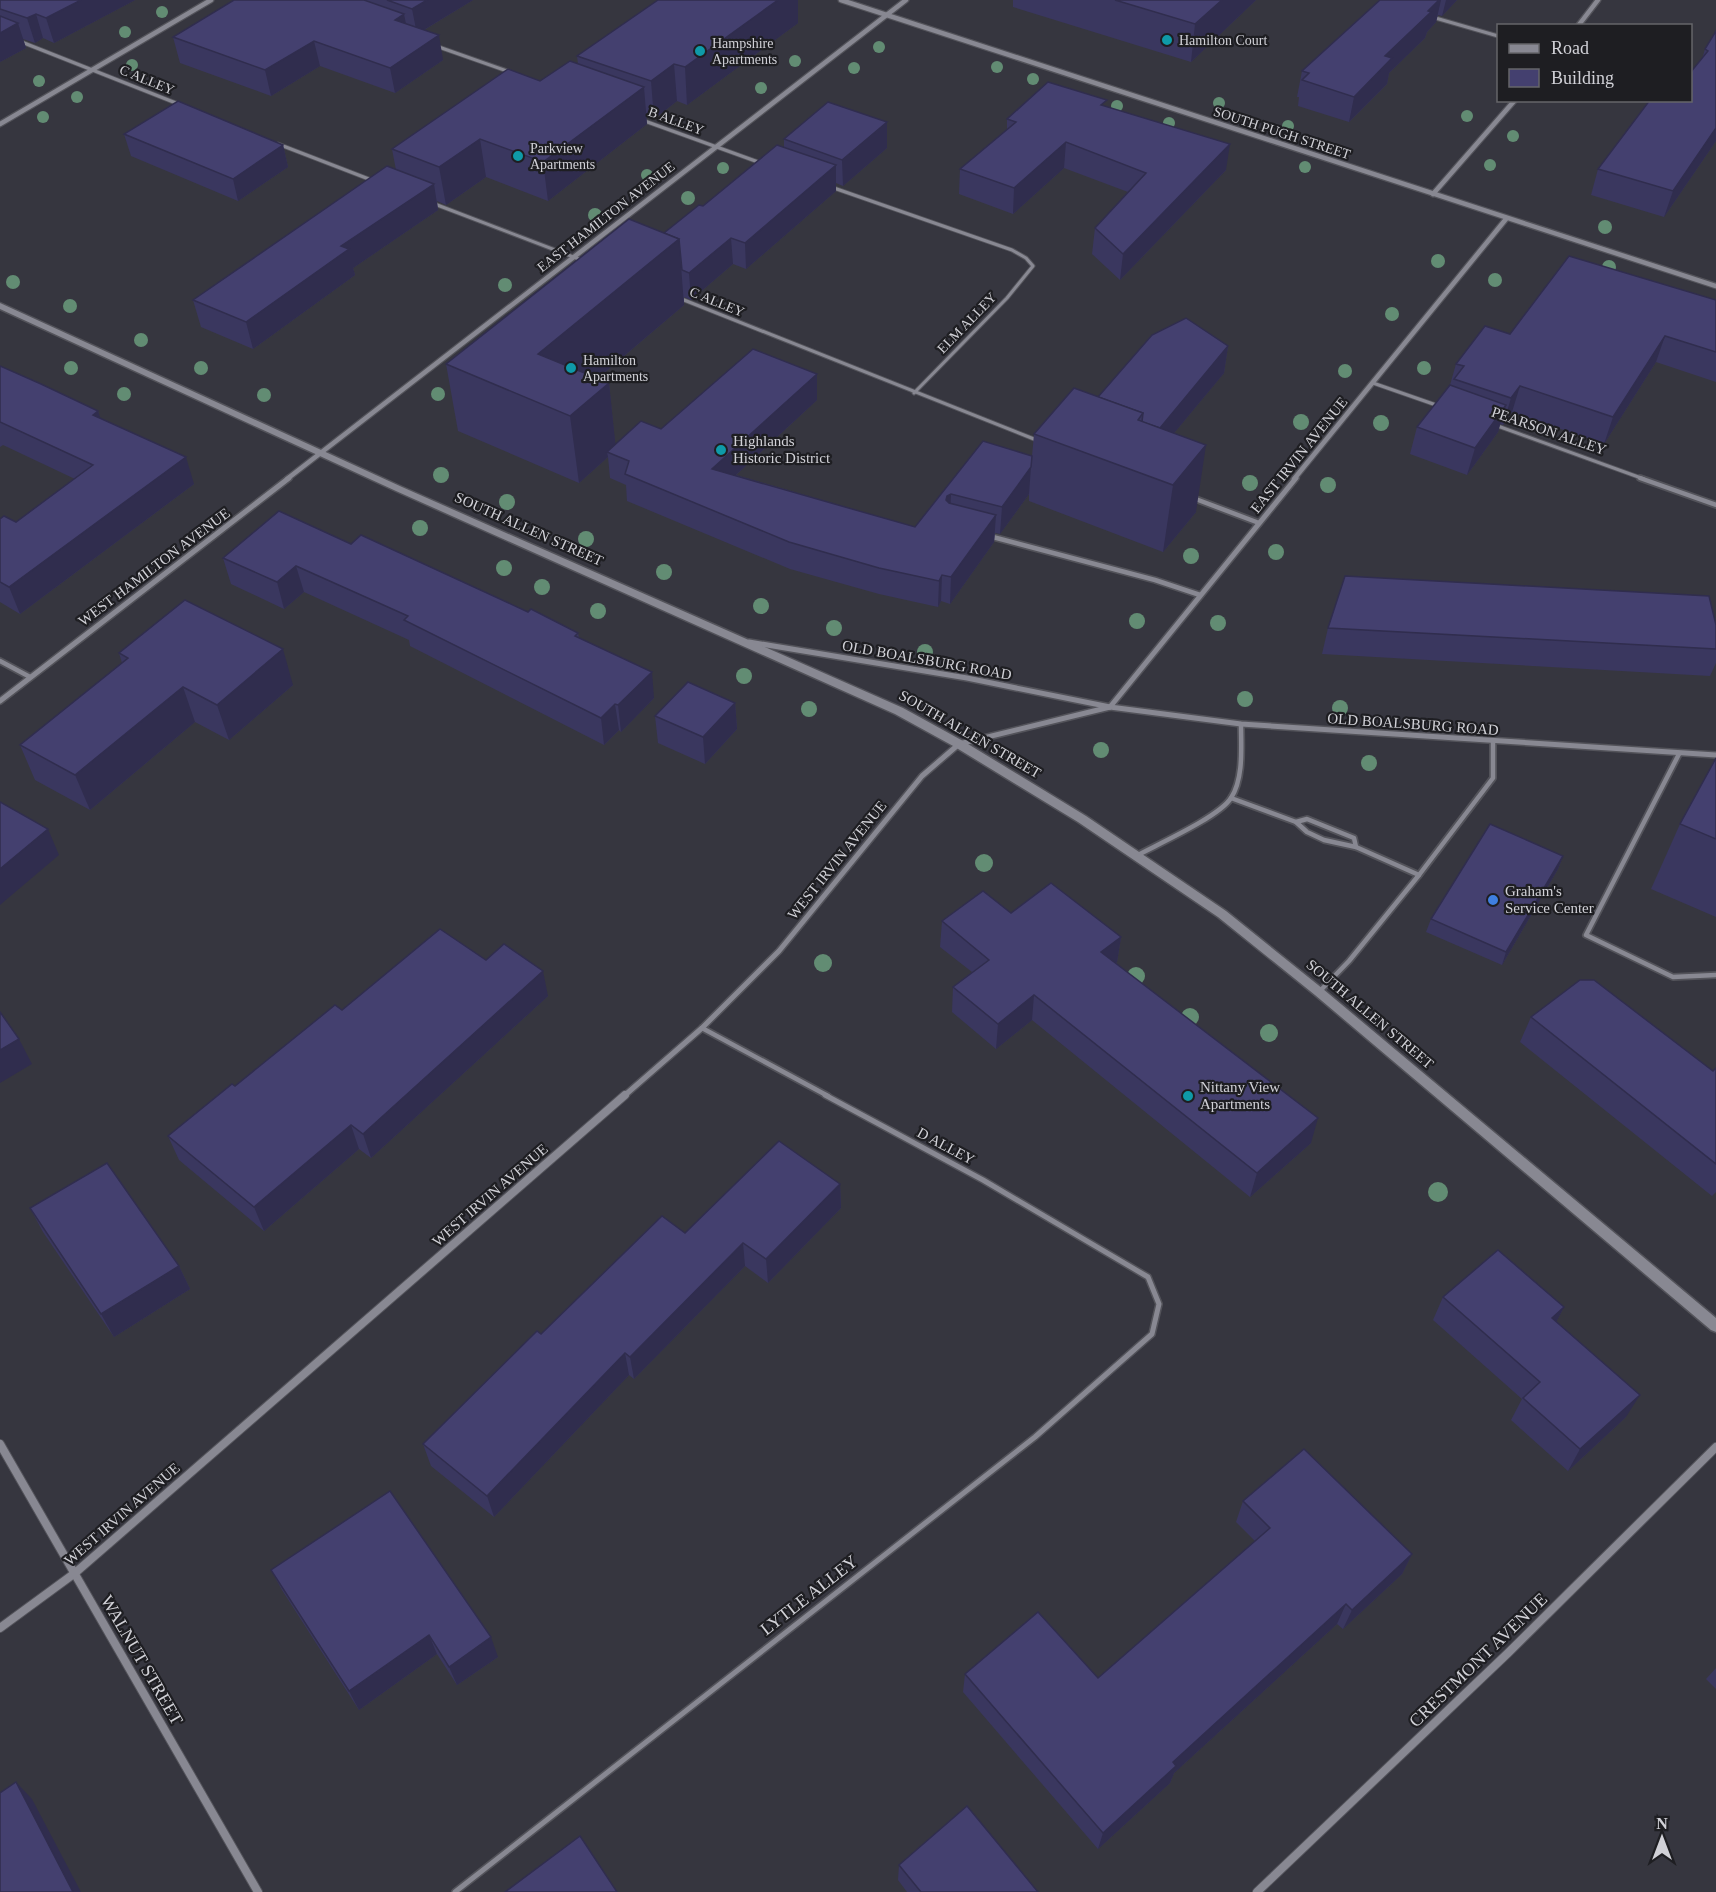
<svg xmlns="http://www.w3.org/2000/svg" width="1716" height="1892" font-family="'Times New Roman',serif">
  <rect width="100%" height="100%" fill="#36363f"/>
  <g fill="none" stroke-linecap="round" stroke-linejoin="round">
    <!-- lane-far2 casing -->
    <g stroke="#53535a" stroke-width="5">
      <g id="lane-far2">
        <polyline points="1432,17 1498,36"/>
        <polyline points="19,41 181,105"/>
        <polyline points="436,46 510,72"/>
        <polyline points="642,120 761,163"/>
        <polyline points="278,144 374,181"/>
        <polyline points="831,187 1012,250 1026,258 1033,266 1007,298 914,393"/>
        <polyline points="432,203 584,261"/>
        <polyline points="679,298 1039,441"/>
        <polyline points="1373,383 1439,406"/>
        <polyline points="1495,425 1644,479"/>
      </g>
    </g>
    <!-- lane-far1 casing -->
    <g stroke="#53535a" stroke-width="8">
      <g id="lane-far1">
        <polyline points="1640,478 1716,505"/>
        <polyline points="1193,498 1259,523"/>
        <polyline points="989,536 1155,580 1200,595"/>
        <polyline points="0,661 30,677"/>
        <polyline points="1679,754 1586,935 1673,977 1716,975"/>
        <polyline points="1231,798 1296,822 1307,832 1324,840 1356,847 1419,875"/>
        <polyline points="1296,822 1307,819 1354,838 1356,847"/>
        <path d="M1136 856C1158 844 1219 817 1231 798 1244 778 1241 746 1241 724"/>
        <polyline points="1319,992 1349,961 1419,875 1493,778 1493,742"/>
        <polyline points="702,1028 828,1096"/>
      </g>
    </g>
    <!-- lane casing -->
    <g stroke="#53535a" stroke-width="8">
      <polyline id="lane" points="455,1892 1035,1437 1152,1334 1159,1304 1148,1277 983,1180 825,1095"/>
    </g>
    <!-- street-far2 casing -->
    <g stroke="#53535a" stroke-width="7">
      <g id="street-far2">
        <polyline points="841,0 1716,286"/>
        <polyline points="1578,26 1598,0"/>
        <polyline points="0,124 211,0"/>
        <polyline points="1433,194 1515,100"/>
        <polyline points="287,479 906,0"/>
        <polyline points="1294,479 1506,219"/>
      </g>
    </g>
    <!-- street-far1 casing -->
    <g stroke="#53535a" stroke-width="8">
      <g id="street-far1">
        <polyline points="749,642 967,678 1110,707 1241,724 1716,755"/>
        <polyline points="0,701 289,478"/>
        <polyline points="1110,707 1296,478"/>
        <polyline points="624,1096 702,1028 779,951 922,776 959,744 1110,707"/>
      </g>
    </g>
    <!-- street casing -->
    <g stroke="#53535a" stroke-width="10">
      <g id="street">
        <polyline points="0,1444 258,1892"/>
        <polyline points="0,1628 75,1573 625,1095"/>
        <polyline points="1257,1892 1508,1653 1716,1447"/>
      </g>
    </g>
    <!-- secondary casing -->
    <g stroke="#53535a" stroke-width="3">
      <polygon id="secondary" points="0,303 402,487 903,708 963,741 1086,816 1226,911 1323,989 1716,1318 1716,1332 1711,1330 1315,995 1218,917 1078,822 955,747 895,714 396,491 0,309"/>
    </g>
    <!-- lane-far2 -->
    <use href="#lane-far2" stroke="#888892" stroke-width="3"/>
    <!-- lane-far1 -->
    <use href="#lane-far1" stroke="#888892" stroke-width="4.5"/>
    <!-- lane -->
    <use href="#lane" stroke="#888892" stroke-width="5"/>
    <!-- street-far2 -->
    <use href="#street-far2" stroke="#888892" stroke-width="4.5"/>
    <!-- street-far1 -->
    <use href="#street-far1" stroke="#888892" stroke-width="5"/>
    <!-- street -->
    <use href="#street" stroke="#888892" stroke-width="8"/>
    <!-- secondary -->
    <use href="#secondary" fill="#888892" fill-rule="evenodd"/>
  </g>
  <!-- trees -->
  <g fill="#628c73">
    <circle cx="162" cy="12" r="6"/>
    <circle cx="125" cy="32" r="6"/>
    <circle cx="879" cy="47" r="6"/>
    <circle cx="795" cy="61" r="6"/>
    <circle cx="132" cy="65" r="6"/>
    <circle cx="997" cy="67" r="6"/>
    <circle cx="854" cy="68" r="6"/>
    <circle cx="1033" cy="79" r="6"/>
    <circle cx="39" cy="81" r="6"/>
    <circle cx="761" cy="88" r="6"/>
    <circle cx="77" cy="97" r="6"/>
    <circle cx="1219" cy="103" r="6"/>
    <circle cx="1117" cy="106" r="6"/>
    <circle cx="1467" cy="116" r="6"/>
    <circle cx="43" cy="117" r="6"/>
    <circle cx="1169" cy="123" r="6"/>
    <circle cx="1288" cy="126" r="6"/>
    <circle cx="1513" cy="136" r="6"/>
    <circle cx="1490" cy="165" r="6"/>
    <circle cx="1305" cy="167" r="6"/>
    <circle cx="723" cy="168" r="6"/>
    <circle cx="647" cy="175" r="6"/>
    <circle cx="688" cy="198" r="7"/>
    <circle cx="595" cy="215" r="7"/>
    <circle cx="1605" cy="227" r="7"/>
    <circle cx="1438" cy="261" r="7"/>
    <circle cx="1609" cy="267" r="7"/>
    <circle cx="1495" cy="280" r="7"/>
    <circle cx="13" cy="282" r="7"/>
    <circle cx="505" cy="285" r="7"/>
    <circle cx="70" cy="306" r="7"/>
    <circle cx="1392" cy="314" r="7"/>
    <circle cx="141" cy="340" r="7"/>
    <circle cx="71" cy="368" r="7"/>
    <circle cx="201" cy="368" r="7"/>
    <circle cx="1424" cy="368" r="7"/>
    <circle cx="1345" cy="371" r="7"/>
    <circle cx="124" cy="394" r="7"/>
    <circle cx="438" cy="394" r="7"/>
    <circle cx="264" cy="395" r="7"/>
    <circle cx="1301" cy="422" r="8"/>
    <circle cx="1381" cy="423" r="8"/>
    <circle cx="441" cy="475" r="8"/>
    <circle cx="1250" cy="483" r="8"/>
    <circle cx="1328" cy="485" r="8"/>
    <circle cx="507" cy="502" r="8"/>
    <circle cx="420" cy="528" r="8"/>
    <circle cx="586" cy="539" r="8"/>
    <circle cx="1276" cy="552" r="8"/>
    <circle cx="1191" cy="556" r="8"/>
    <circle cx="504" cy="568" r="8"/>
    <circle cx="664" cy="572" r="8"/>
    <circle cx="542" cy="587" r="8"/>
    <circle cx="761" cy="606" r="8"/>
    <circle cx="598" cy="611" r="8"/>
    <circle cx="1137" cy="621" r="8"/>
    <circle cx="1218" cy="623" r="8"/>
    <circle cx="834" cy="628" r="8"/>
    <circle cx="925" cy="652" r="8"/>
    <circle cx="744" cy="676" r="8"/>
    <circle cx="1245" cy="699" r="8"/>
    <circle cx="1340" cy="708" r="8"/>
    <circle cx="809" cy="709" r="8"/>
    <circle cx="1101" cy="750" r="8"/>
    <circle cx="1369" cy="763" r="8"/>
    <circle cx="984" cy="863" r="9"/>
    <circle cx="823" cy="963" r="9"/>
    <circle cx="1136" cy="976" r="9"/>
    <circle cx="1190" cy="1017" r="9"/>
    <circle cx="1269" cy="1033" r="9"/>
    <circle cx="1438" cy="1192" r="10"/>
  </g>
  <!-- wall -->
  <g fill="#3a375f">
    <polygon points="0,0 135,0 54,43 43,38 35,43 23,39 26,48 0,62"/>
    <polygon points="234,0 473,0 424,30 443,60 395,93 320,66 271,96 180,63 173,37"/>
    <polygon points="658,0 798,0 798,23 687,105 677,101 654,119 646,116 647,124 548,201 486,177 446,205 437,201 438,210 353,268 355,275 253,349 201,327 193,300 396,170 392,149 578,64 577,56"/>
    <polygon points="1013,0 1256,0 1191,62 1013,7"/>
    <polygon points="1380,0 1457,0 1442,16 1438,15 1436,22 1427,32 1425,38 1389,73 1387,84 1349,122 1298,106 1299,97 1297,97 1302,71"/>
    <polygon points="1716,31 1716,141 1664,217 1591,195 1598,169 1690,100 1705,49"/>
    <polygon points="1106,106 1226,170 1120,280 1092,254 1095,228 1128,192 1064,168 1013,214 959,194 960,169 1007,130 1007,119"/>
    <polygon points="124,134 283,145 288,167 238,201 131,156"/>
    <polygon points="784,139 887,148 843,186 836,183 836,191 746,269 733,264 691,300 684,297 684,305 597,379 609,383 615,444 661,429 817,400 736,475 915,527 983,441 1032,456 1034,434 1098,397 1228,346 1224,373 1174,433 1196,512 1163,552 1029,501 1029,494 1000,534 995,533 994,542 950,604 941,601 938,607 879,594 790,569 627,501 626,485 610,478 608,457 579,483 458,431 446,364 664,233 784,147"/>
    <polygon points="1716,300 1716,382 1656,362 1604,444 1512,412 1503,425 1500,424 1498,432 1467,475 1410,454 1417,427 1450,385 1456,364 1510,334"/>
    <polygon points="0,366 98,411 100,419 194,484 20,614 0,602 0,519 16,522 75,479 3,445 0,447"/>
    <polygon points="351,544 528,612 578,633 579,638 654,698 621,732 619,730 604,745 410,646 409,640 304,592 284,609 231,584 223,558"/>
    <polygon points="1716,625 1716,663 1710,676 1322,654 1328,628"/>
    <polygon points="119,653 293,685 229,740 195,722 90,810 35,780 20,745 122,663"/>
    <polygon points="735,703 737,729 705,764 658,743 655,716"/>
    <polygon points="1716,758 1716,917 1651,889 1680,824"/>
    <polygon points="1563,856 1558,869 1502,965 1426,932 1431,919"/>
    <polygon points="1011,913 1121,937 1117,962 1116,963 1311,1143 1250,1197 1032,1020 996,1049 952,1012 953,987 972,972 940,947 942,921"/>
    <polygon points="486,960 548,996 371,1158 359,1149 264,1231 179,1160 168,1136 342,1010"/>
    <polygon points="1531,1017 1713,1071 1716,1068 1716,1192 1712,1196 1520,1042"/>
    <polygon points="840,1184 841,1208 768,1283 745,1266 634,1379 629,1375 494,1517 431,1466 423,1444 541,1334 685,1233"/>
    <polygon points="30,1208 179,1266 190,1289 114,1337 43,1232"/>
    <polygon points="1443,1297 1564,1307 1556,1322 1626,1417 1568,1471 1511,1420 1522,1399 1433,1320"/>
    <polygon points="1243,1501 1412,1554 1402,1574 1343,1629 1337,1624 1174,1773 1170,1783 1098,1849 963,1692 965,1674 1098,1678 1255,1541 1236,1522"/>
    <polygon points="271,1570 498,1657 457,1685 437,1654 359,1710 282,1590"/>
    <polygon points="1716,1668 1716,1689 1706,1679"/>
    <polygon points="899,1865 1038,1892 907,1892 898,1880"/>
  </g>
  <!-- shaded-wall -->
  <g fill="#302d4e">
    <polygon points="81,0 135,0 54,43 46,18"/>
    <polygon points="427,0 473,0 417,34 412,9"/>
    <polygon points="778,0 798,0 798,23 687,105 685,67"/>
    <polygon points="1222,0 1256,0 1191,62 1195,24"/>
    <polygon points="1439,0 1441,0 1436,22 1427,32 1425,38 1389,73 1387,84 1349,122 1354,97 1385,56"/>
    <polygon points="1446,0 1457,0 1442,16"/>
    <polygon points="36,14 43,38 35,43 27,18"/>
    <polygon points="404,14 409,39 395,20"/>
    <polygon points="18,23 26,48 0,62 0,33"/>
    <polygon points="439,35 443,60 395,93 390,68"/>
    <polygon points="314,41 320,66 271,96 265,70"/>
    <polygon points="674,64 677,101 654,119 651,81"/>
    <polygon points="644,87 647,124 548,201 543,162"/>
    <polygon points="887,122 887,148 843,186 842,160"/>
    <polygon points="1716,128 1716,141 1664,217 1673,191"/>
    <polygon points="480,139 486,177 446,205 439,167"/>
    <polygon points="1066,142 1064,168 1013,214 1014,188"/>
    <polygon points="1230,144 1226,170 1120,280 1123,254"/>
    <polygon points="283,145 288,167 238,201 233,179"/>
    <polygon points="836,165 836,191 746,269 745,243"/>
    <polygon points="434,184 438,210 353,268 355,275 253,349 246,322 341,246"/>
    <polygon points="731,238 733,264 691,300 689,273"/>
    <polygon points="679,239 684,305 559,411 538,354"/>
    <polygon points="1665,336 1656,362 1604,444 1613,417"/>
    <polygon points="1228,346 1224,373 1140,474 1144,447"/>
    <polygon points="817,374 817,400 714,495 712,469"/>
    <polygon points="609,383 616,450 607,452 608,457 579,483 570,416"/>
    <polygon points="1520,386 1512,412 1503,425 1511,398"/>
    <polygon points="1506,405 1498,432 1467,475 1475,448"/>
    <polygon points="98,411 107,438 93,415"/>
    <polygon points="1206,445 1196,512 1163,552 1173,485"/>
    <polygon points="186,457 194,484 20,614 9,587"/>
    <polygon points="1031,467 1029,494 1000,534 1002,507"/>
    <polygon points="951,494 950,521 945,527 947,496"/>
    <polygon points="996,515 994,542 950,604 951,577"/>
    <polygon points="296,566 304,592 284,609 277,582"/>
    <polygon points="942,575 941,601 938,607 939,581"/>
    <polygon points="283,649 293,685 229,740 217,705"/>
    <polygon points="652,672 654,698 621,732 618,705"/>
    <polygon points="183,687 195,722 90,810 75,775"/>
    <polygon points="735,703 737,729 705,764 703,737"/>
    <polygon points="615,704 619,730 604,745 601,718"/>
    <polygon points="48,829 59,855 0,905 0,869"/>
    <polygon points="1563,856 1558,869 1502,965 1506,952"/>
    <polygon points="1121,937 1117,962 1098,977 1101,952"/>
    <polygon points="543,971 548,996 371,1158 363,1134"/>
    <polygon points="1034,995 1032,1020 996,1049 998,1024"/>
    <polygon points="19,1039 32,1064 0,1083 0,1050"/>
    <polygon points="1318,1118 1311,1143 1250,1197 1257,1173"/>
    <polygon points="351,1125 359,1149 264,1231 254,1207"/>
    <polygon points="840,1184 841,1208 768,1283 766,1259"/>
    <polygon points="743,1243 745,1266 634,1379 630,1357"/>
    <polygon points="179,1266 190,1289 114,1337 101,1314"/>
    <polygon points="1564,1307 1552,1330 1552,1318"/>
    <polygon points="625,1353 629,1375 494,1517 487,1496"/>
    <polygon points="1640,1395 1626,1417 1568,1471 1580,1449"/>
    <polygon points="1412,1554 1402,1574 1343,1629 1352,1610"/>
    <polygon points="1346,1604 1337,1624 1174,1773 1170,1783 1098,1849 1103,1833 1173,1762"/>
    <polygon points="429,1635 437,1654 359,1710 349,1691"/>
    <polygon points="491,1637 498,1657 457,1685 449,1667"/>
    <polygon points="16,1782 32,1799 81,1892 73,1892"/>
  </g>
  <!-- building -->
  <g fill="#44406f" stroke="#302d4e" stroke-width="1.5">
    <polygon points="0,0 81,0 46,18 36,14 27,18 0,9"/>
    <polygon points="234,0 364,0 404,14 395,20 439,35 390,68 314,41 265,70 173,37"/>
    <polygon points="387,0 427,0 412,9"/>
    <polygon points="658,0 778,0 685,67 674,64 651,81 577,56"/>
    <polygon points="1115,0 1222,0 1195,24"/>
    <polygon points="1380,0 1439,0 1428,11 1431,12 1385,56 1392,58 1354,97 1302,80 1309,73 1302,71"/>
    <polygon points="0,16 18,23 0,33"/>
    <polygon points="1716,31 1716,128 1673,191 1598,169 1650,100 1690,100 1690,73 1708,51 1705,49"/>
    <polygon points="570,61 644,87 543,162 480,139 439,167 392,149 508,69 540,81"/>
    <polygon points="1048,82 1107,100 1101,105 1230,144 1123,254 1095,228 1146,173 1066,142 1014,188 960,169 1016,122 1007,119"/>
    <polygon points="178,101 283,145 233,179 124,134"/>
    <polygon points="828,102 887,122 842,160 784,139"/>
    <polygon points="777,145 836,165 745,243 731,238 689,273 682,270 679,239 664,233 699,205 703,206"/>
    <polygon points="387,166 434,184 341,246 349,249 246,322 193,300"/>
    <polygon points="629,219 679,239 538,354 609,383 570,416 446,364"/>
    <polygon points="1569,256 1716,300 1716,352 1665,336 1613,417 1520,386 1511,398 1454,379 1464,366 1456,364 1485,326 1510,334"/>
    <polygon points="1186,318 1228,346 1160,428 1142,422 1143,413 1098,397 1152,335"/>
    <polygon points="753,349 817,374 712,469 915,527 983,441 1032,456 1031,467 1002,507 951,494 947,496 946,500 949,503 996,515 951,577 942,575 939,581 879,568 789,542 625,474 629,461 607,452 641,421 661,429"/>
    <polygon points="0,366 41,384 98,411 93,415 186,457 9,587 0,582 0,519 4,516 16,522 93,465 0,422"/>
    <polygon points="1450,385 1506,405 1475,448 1417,427"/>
    <polygon points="1074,388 1143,413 1138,420 1206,445 1173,485 1034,434"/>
    <polygon points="279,511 351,544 361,535 528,612 531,609 578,633 575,636 652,672 618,705 615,704 601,718 404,620 408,616 296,566 277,582 223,558"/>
    <polygon points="1345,576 1709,596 1716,625 1716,649 1328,628"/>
    <polygon points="185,600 283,649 217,705 183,687 75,775 20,745 128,658 119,653"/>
    <polygon points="688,682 735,703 703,737 655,716"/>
    <polygon points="1716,758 1716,839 1680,824"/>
    <polygon points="0,802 48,829 0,869"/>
    <polygon points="1490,824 1563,856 1506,952 1431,919"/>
    <polygon points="1051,883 1121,937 1101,952 1318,1118 1257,1173 1034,995 998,1024 953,987 989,960 942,921 983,891 1011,913"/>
    <polygon points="440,929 486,960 504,944 543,971 363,1134 351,1125 254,1207 168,1136 232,1084 235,1086 335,1005 342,1010"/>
    <polygon points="1580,980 1594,980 1713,1071 1716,1068 1716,1164 1531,1017"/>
    <polygon points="0,1012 19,1039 0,1050"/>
    <polygon points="779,1141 840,1184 766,1259 743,1243 630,1357 625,1353 487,1496 423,1444 537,1331 541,1334 662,1216 685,1233"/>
    <polygon points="107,1163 179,1266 101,1314 30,1208"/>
    <polygon points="1498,1250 1564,1307 1552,1318 1640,1395 1580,1449 1523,1398 1540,1382 1443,1297"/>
    <polygon points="1304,1449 1412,1554 1352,1610 1346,1604 1173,1762 1176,1766 1103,1833 965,1674 1038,1612 1098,1678 1270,1528 1243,1501"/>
    <polygon points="390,1491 491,1637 449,1667 429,1635 349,1691 271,1570"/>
    <polygon points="16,1782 73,1892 0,1892 0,1793"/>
    <polygon points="967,1806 1038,1892 921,1892 899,1865"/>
    <polygon points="580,1836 617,1892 505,1892"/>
  </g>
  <!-- markers -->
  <g fill="#0f9aa8" stroke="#1e1e22" stroke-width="2">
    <circle cx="1167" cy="40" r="6"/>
    <circle cx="700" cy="51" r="6"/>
    <circle cx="518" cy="156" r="6"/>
    <circle cx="571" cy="368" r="6"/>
    <circle cx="721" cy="450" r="6"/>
    <circle cx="1188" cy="1096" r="6"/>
  </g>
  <circle fill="#3f7fe0" stroke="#1e1e22" stroke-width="2" cx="1493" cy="900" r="6"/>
  <g text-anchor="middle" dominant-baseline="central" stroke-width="4.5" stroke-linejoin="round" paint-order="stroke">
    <!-- far-poi labels -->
    <g font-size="14" fill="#d1d1d7" stroke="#1e1e22" text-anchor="start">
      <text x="1179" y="40">Hamilton Court</text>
      <text x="712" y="43">Hampshire<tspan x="712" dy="16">Apartments</tspan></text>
      <text x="530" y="148">Parkview<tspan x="530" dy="16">Apartments</tspan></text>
      <text x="583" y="360">Hamilton<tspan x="583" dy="16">Apartments</tspan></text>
    </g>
    <!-- far-street labels -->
    <g font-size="14" fill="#d1d1d7" stroke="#1e1e22">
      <text transform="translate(147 80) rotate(22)">C ALLEY</text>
      <text transform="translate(676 121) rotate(20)">B ALLEY</text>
      <text transform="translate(1282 133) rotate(18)">SOUTH PUGH STREET</text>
      <text transform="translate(606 217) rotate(-38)">EAST HAMILTON AVENUE</text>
      <text transform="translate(717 302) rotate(22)">C ALLEY</text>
      <text transform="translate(967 323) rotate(-46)">ELM ALLEY</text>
    </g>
    <!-- street labels -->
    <g font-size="15" fill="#d1d1d7" stroke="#1e1e22">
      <text transform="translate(1549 431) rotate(19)">PEARSON ALLEY</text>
      <text transform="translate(1299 455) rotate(-51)">EAST IRVIN AVENUE</text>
      <text transform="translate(529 529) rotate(24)">SOUTH ALLEN STREET</text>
      <text transform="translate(154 567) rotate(-37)">WEST HAMILTON AVENUE</text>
      <text transform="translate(927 660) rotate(10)">OLD BOALSBURG ROAD</text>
      <text transform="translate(1413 724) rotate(4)">OLD BOALSBURG ROAD</text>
      <text transform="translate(970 734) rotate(30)">SOUTH ALLEN STREET</text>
      <text transform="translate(837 860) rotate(-51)">WEST IRVIN AVENUE</text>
      <text transform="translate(1370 1014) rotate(40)">SOUTH ALLEN STREET</text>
      <text transform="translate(946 1146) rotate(28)">D ALLEY</text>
      <text transform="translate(490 1195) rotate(-41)">WEST IRVIN AVENUE</text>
      <text transform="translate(122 1514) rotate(-41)">WEST IRVIN AVENUE</text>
    </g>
    <!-- poi labels -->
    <g font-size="15" fill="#d1d1d7" stroke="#1e1e22" text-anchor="start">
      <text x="733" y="441">Highlands<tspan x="733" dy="17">Historic District</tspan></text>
      <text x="1505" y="891">Graham's<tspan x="1505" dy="17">Service Center</tspan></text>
      <text x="1200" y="1087">Nittany View<tspan x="1200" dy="17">Apartments</tspan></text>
    </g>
    <!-- near-street labels -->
    <g font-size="18" fill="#d1d1d7" stroke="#1e1e22">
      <text transform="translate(809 1595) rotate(-38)">LYTLE ALLEY</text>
      <text transform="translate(142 1660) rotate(60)">WALNUT STREET</text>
      <text transform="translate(1478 1660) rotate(-44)">CRESTMONT AVENUE</text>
    </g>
  </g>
  <!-- legend -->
  <rect x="1497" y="24" width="195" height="78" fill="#1e1e22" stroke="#66666a" stroke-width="1.5"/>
  <rect x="1509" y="44" width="30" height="9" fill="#888892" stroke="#66666a" stroke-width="1.5"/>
  <text x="1551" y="54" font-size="18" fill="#d1d1d7">Road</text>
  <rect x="1509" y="69" width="30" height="18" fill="#44406f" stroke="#66666a" stroke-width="1.5"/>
  <text x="1551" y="84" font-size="18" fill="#d1d1d7">Building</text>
  <!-- north arrow -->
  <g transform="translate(1662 1838)" stroke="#1e1e22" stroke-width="4.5" paint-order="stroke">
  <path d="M0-4.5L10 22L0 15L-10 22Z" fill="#d1d1d7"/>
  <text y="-9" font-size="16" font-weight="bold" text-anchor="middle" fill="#d1d1d7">N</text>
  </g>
</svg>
